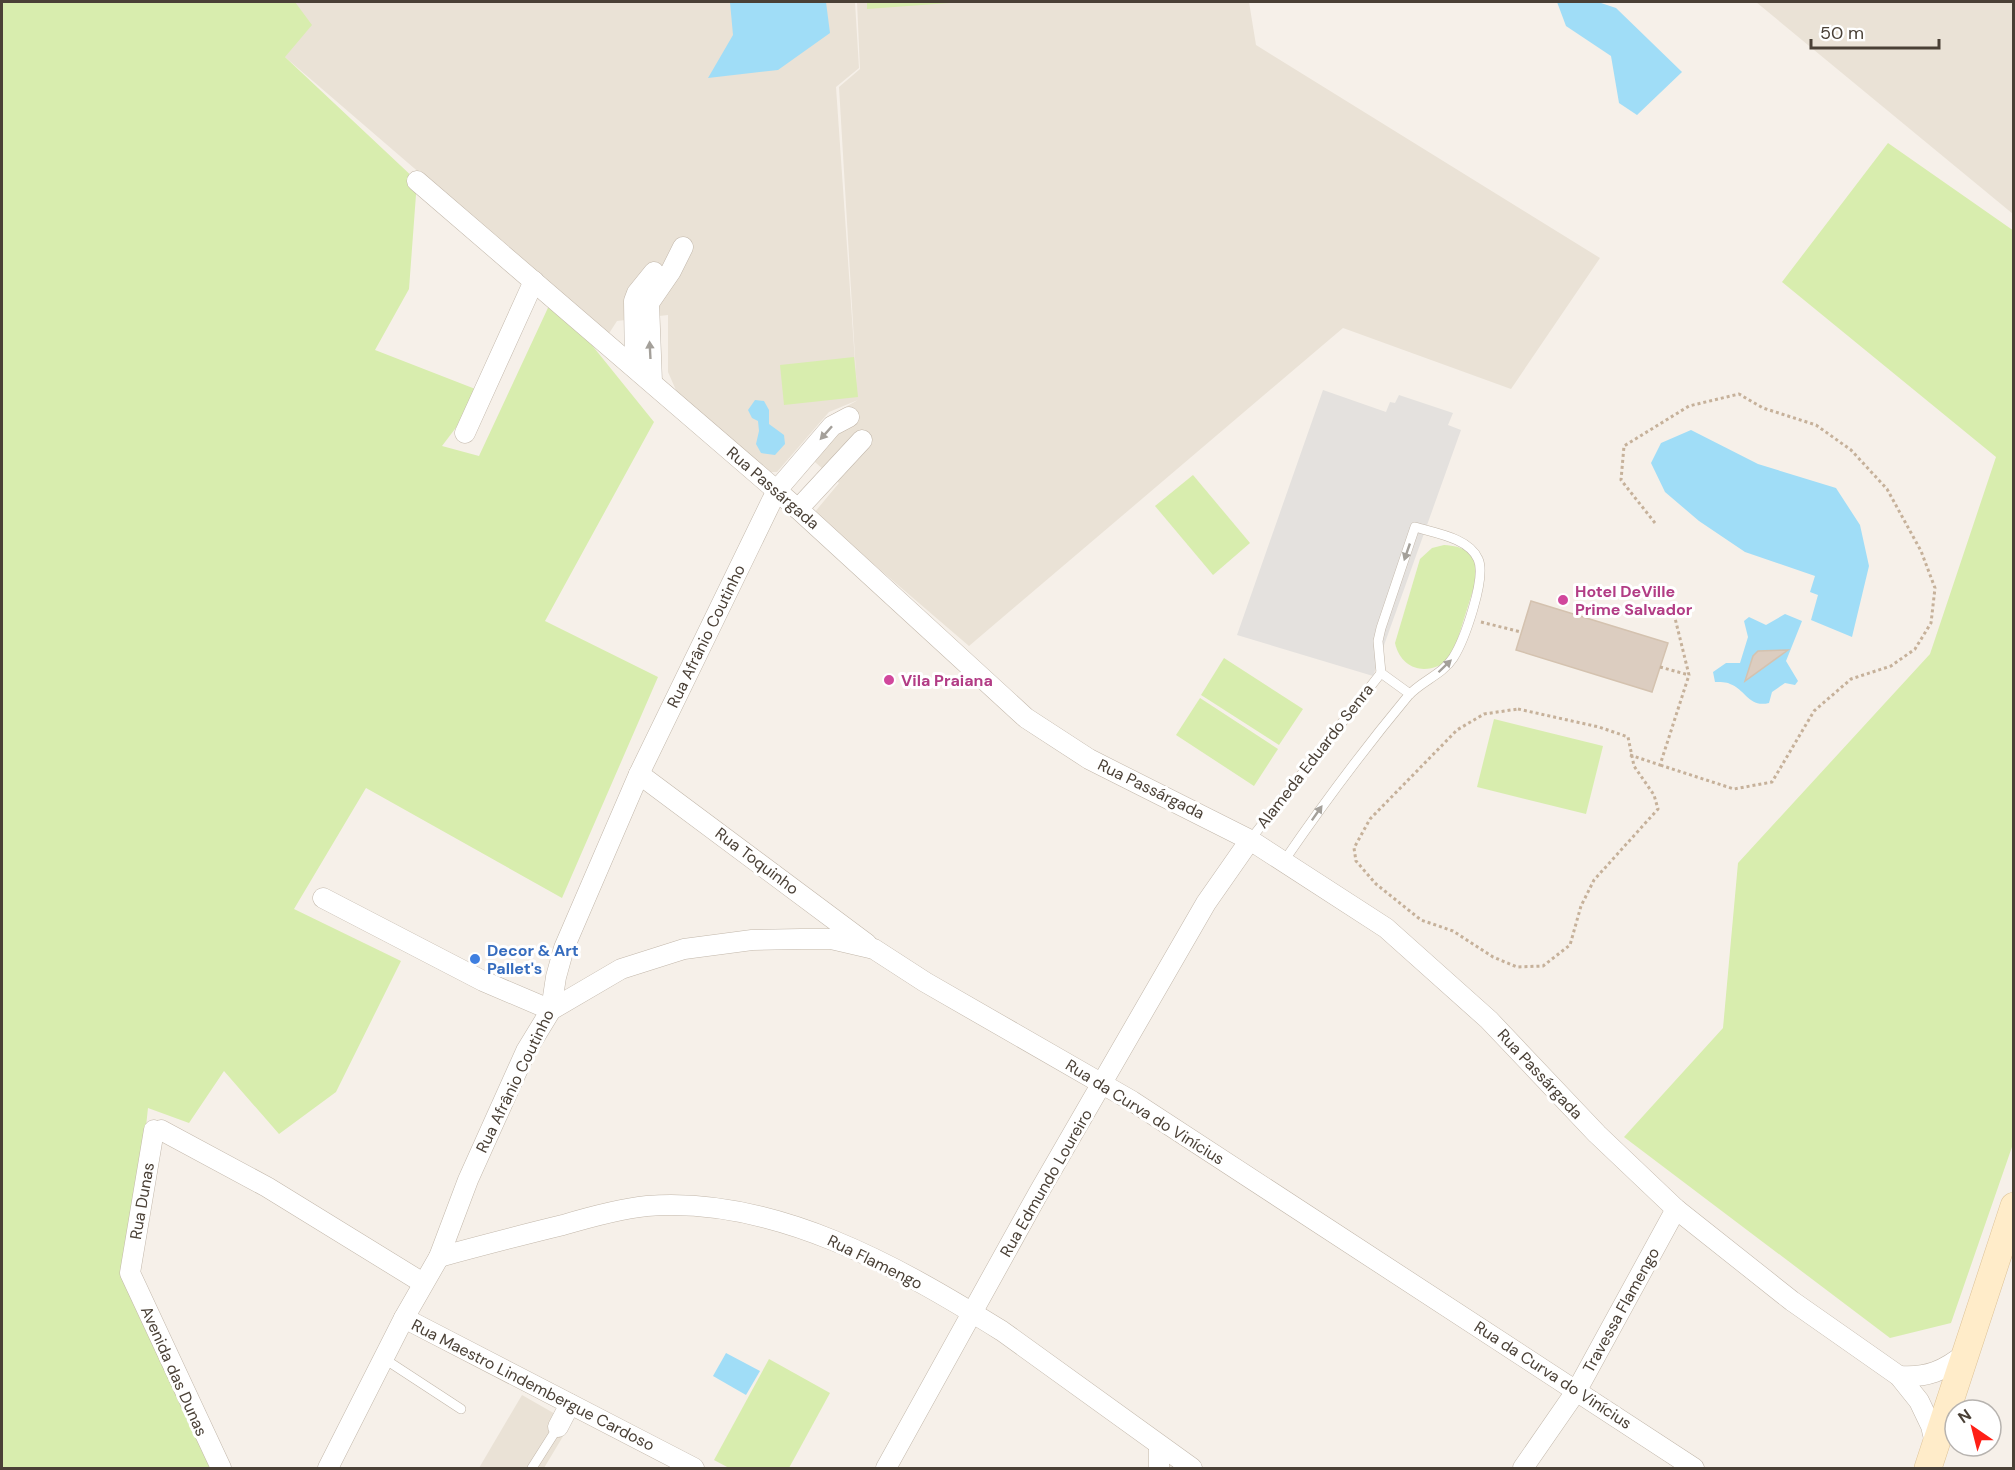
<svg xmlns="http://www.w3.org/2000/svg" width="2015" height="1470" font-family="'DM Sans',sans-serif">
  <rect width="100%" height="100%" fill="#f6f0e9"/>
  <!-- residential -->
  <g fill="#eae2d6">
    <polygon points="283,2 855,2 859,68 836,87 857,391 839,87 860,69 857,2 1249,2 1256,45 1600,258 1511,389 1343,328 969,646 814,513 839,483 800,449 831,415 858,400 829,412 777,472 767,472 679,397 668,372 668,315 617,321 608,335 285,57"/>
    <polygon points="1756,2 2013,2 2013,214"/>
    <polygon points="522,1395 571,1423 544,1468 479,1468"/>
  </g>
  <!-- green -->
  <g fill="#d8edae">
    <polygon points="2,2 295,2 312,25 285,57 417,181 409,289 375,350 483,392 442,446 479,456 553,297 654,422 545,621 658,677 562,898 366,788 294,909 401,961 336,1092 279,1134 224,1071 189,1123 148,1108 130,1273 221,1468 2,1468"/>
    <polygon points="867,2 963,2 867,9"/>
    <polygon points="1888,143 2014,231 2013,1144 1951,1323 1890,1338 1624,1137 1723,1028 1738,863 1930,654 1996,457 1782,282"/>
    <polygon points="854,357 858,397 784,405 780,365"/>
    <polygon points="1193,475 1250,543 1213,575 1155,506"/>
    <path d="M1444 545C1464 546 1473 552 1479 571L1452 657C1431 676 1402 673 1395 643L1420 559 1432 548Z"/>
    <polygon points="1224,658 1303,709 1279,745 1201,695"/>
    <polygon points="1200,698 1278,749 1254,786 1176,735"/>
    <polygon points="1494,719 1603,746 1586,814 1477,787"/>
    <polygon points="769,1359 830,1393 789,1468 729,1468 714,1460"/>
  </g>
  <!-- parking -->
  <polygon fill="#e4e1de" points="1323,390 1386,412 1390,402 1395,403 1399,395 1453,413 1448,425 1461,430 1373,676 1237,635"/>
  <!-- water -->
  <g fill="#a0ddf7">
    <polygon points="730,2 826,2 830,33 778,70 708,78 733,35"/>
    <polygon points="1557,2 1598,2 1616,8 1682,72 1637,115 1619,103 1611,56 1566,26"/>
    <polygon points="755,400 764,401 769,410 769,424 784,435 785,444 775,455 761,453 756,444 759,431 758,421 752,418 748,410"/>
    <polygon points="1691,430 1758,464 1836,488 1860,525 1869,566 1852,637 1811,620 1818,595 1810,592 1815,576 1745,552 1699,521 1665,492 1651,463 1661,443"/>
    <path d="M1785 614 1802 621 1786 661 1798 681 1795 685 1785 683 1772 692 1769 703C1749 708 1746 690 1730 684 1727 682 1719 682 1715 682L1713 672 1726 663H1740L1748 637 1744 621 1749 617 1766 625Z"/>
    <polygon points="726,1353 760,1371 746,1395 713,1376"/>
  </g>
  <!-- building -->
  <g fill="#dccdc0" stroke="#d4c2af" stroke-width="1.5">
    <polygon points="1531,601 1668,643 1652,692 1516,650"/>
    <polygon points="1788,650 1745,681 1753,656 1758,651"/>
  </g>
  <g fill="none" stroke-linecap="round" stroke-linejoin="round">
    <!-- service casing -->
    <g stroke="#c2b7aa" stroke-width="10">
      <g id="service">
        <polyline points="1250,840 1381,673"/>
        <path d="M1284 861C1323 804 1364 749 1408 696 1421 681 1442 675 1453 658 1464 641 1487 577 1478 559 1469 538 1435 533 1415 527L1381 628 1378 641 1381 673 1410 694"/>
        <polyline points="383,1358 461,1409"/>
        <polyline points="532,1468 558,1427"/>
      </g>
    </g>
    <!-- minor casing -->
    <g stroke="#c2b7aa" stroke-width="21">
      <g id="minor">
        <polyline points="417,181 798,509 1026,718 1089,759 1250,840 1386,928 1489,1020 1597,1134 1676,1209 1792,1301 1899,1376 1919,1401 1931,1426 1936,1447"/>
        <polyline points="635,368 634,301 637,293 654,272"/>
        <polyline points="652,382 649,303 671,271 683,247"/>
        <polyline points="465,433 534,281"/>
        <polyline points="798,509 862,440"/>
        <polyline points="639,774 867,944"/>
        <polyline points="323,898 483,981 551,1010"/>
        <polyline points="551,1010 621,969 684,949 752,940 801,939 831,939 874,949 925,982 1132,1101 1694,1468"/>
        <polyline points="154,1130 130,1273 221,1468"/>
        <polyline points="161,1130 267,1187 423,1283"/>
        <path d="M439 1257C480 1246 521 1235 563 1225 590 1217 618 1209 647 1206 774 1196 898 1266 1002 1331L1192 1468"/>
        <polyline points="404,1318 694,1468"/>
        <path d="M1899 1376C1927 1378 1944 1371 1966 1353"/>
        <polyline points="558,1427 570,1404"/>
        <polyline points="1159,1446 1159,1468"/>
        <polyline points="328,1468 404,1318 439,1257 468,1180 526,1051 551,1010 556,977 564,948 639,774 777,490 832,426 849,417"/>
        <polyline points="886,1468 1039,1192 1206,903 1250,840"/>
        <polyline points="1523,1468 1577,1390 1676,1209"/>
      </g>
    </g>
    <!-- secondary casing -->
    <g stroke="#ddc296" stroke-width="28">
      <polyline id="secondary" points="1928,1468 2014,1206"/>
    </g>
    <!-- path -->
    <g stroke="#c6b19a" stroke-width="3" stroke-dasharray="3 3" stroke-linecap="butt">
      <polyline points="1655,523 1621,480 1624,446 1689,406 1739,394 1763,408 1816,425 1851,450 1887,489 1921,551 1935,588 1931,623 1915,649 1891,666 1851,679 1814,711 1772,782 1734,789 1660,765"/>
      <polyline points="1481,622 1521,632"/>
      <polyline points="1660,667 1689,675"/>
      <polygon points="1518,709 1599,727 1628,737 1634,766 1654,795 1658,809 1594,880 1581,906 1570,945 1543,966 1517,967 1493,957 1453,931 1421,920 1376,884 1356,861 1354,848 1370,819 1457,730 1484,714"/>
      <polyline points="1630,755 1660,765 1689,675 1674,614"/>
    </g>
    <!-- service -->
    <use href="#service" stroke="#fff" stroke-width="9"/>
    <!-- minor -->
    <use href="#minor" stroke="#fff" stroke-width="20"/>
    <!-- secondary -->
    <use href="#secondary" stroke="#ffecc9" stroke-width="27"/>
  </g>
  <!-- one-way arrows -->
  <defs><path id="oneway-solid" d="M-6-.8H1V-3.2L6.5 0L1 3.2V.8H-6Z" transform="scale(1.5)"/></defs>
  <g fill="#a4a09a">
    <use href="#oneway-solid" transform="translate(650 350) rotate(-93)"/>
    <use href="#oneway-solid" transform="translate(826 433) rotate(132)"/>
    <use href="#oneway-solid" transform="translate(1407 552) rotate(109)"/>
    <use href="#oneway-solid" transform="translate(1445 666) rotate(-44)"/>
    <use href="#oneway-solid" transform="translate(1317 813) rotate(-55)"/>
  </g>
  <!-- markers -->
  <g fill="#d1479c" stroke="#fff" stroke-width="2">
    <circle cx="1563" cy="600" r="6"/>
    <circle cx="889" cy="680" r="6"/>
  </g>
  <circle fill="#3f7fe0" stroke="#fff" stroke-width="2" cx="475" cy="959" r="6"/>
  <g text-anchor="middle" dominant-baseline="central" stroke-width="6" stroke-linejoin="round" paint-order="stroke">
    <!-- street labels -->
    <g font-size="16" fill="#4a4036" stroke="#fff">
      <text transform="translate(773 488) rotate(41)">Rua Passárgada</text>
      <text transform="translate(706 636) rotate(-64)">Rua Afrânio Coutinho</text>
      <text transform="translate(1315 756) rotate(-52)">Alameda Eduardo Senra</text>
      <text transform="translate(1151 789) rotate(26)">Rua Passárgada</text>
      <text transform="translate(757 861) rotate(37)">Rua Toquinho</text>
      <text transform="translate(1540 1074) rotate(47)">Rua Passárgada</text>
      <text transform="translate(515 1081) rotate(-64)">Rua Afrânio Coutinho</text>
      <text transform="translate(1145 1112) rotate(32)">Rua da Curva do Vinícius</text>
      <text transform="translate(1046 1183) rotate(-60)">Rua Edmundo Loureiro</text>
      <text transform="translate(142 1201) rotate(-80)">Rua Dunas</text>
      <text transform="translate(875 1262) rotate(26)">Rua Flamengo</text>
      <text transform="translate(1621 1310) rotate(-61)">Travessa Flamengo</text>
      <text transform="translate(174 1371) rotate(66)">Avenida das Dunas</text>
      <text transform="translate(1553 1375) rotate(33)">Rua da Curva do Vinícius</text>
      <text transform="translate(533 1385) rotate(27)">Rua Maestro Lindembergue Cardoso</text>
    </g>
    <!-- hotel labels -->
    <g font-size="16" font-weight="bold" fill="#b23c85" stroke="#fff" text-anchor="start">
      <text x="1575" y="591">Hotel DeVille<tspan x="1575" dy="18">Prime Salvador</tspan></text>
      <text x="901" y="680">Vila Praiana</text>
    </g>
    <!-- shop labels -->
    <g font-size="16" font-weight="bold" fill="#366cbe" stroke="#fff" text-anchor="start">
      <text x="487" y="950">Decor &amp; Art<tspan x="487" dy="18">Pallet's</tspan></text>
    </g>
  </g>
  <!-- border -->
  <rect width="2015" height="1470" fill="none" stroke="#4a4036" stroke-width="6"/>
  <!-- north arrow -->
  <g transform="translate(1973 1428) rotate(325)"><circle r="28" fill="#ffffff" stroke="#b7b3af" stroke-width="1.5"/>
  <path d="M0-4.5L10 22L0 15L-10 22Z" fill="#ff1f16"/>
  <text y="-9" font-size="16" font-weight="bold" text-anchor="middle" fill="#4a4036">N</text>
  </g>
  <!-- scale -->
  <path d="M1811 39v9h128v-9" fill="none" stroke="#4a4036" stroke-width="3"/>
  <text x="1820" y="39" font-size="18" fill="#4a4036" stroke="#ffffff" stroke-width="4.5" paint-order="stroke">50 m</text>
</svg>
